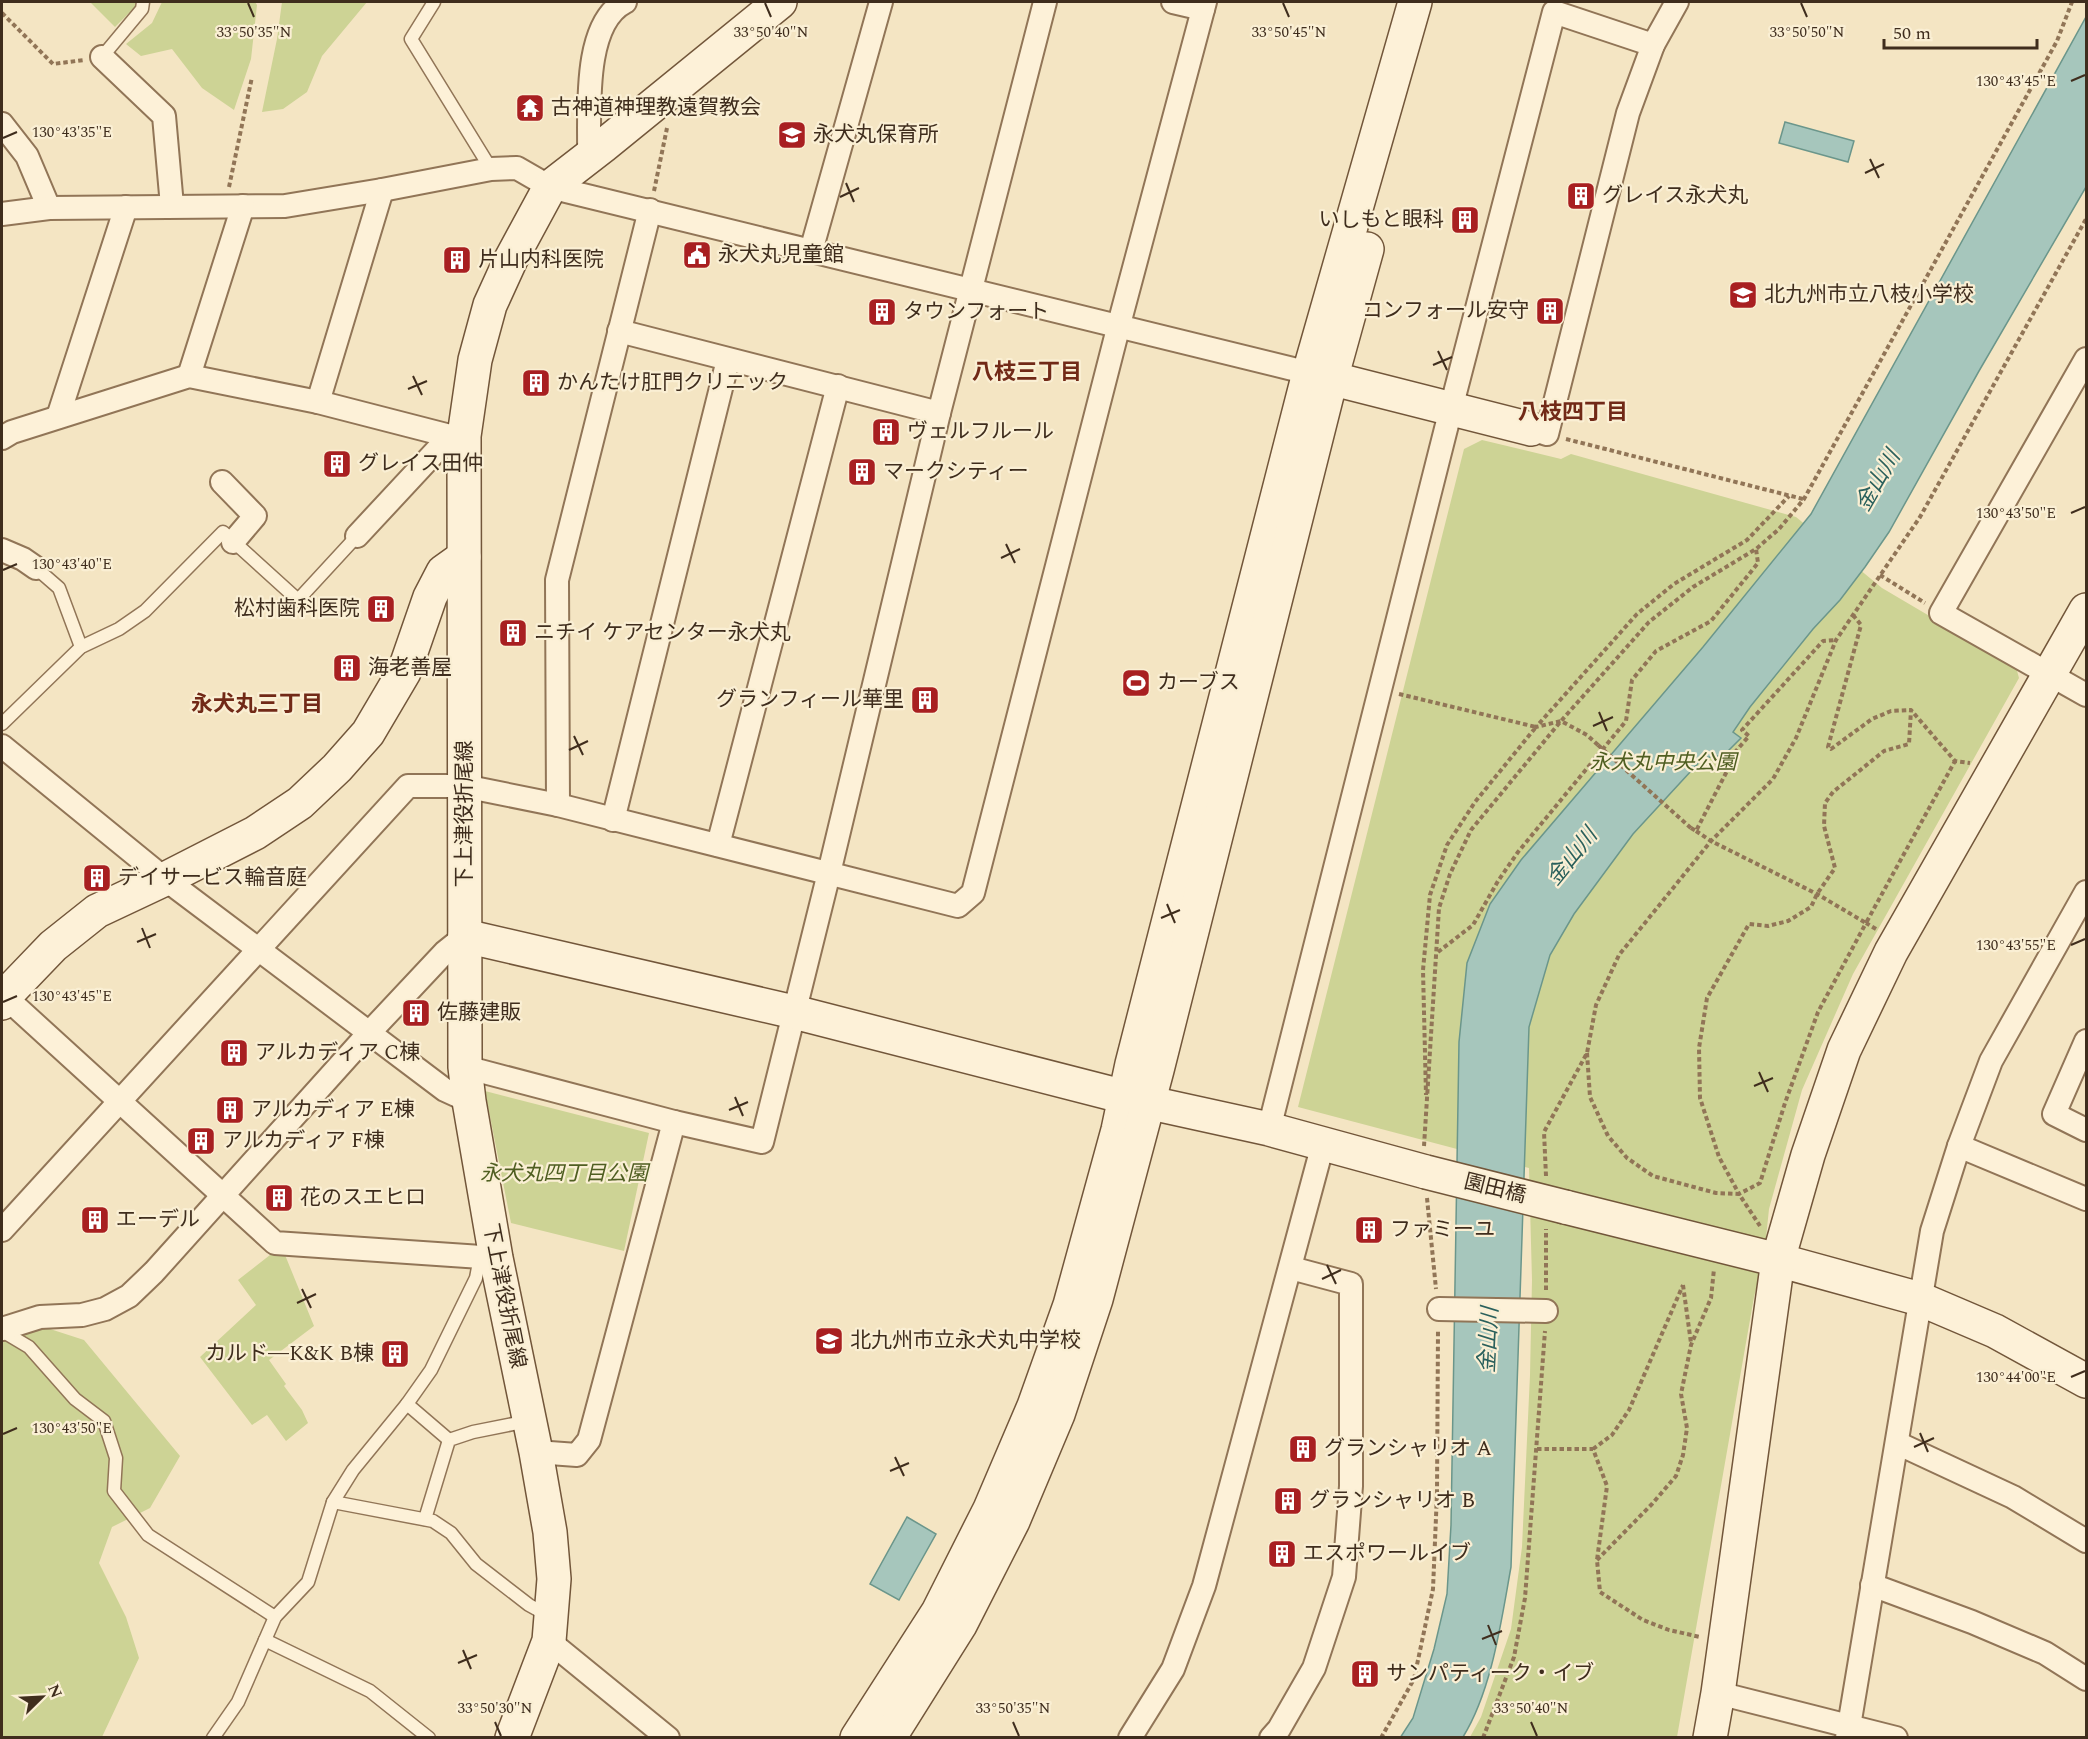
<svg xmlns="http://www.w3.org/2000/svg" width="2088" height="1739" font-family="Spectral,'Noto Sans JP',serif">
  <rect width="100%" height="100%" fill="#f4e5c3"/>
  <!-- green -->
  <g fill="#cdd395">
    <polygon points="90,2 136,2 135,7 115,27"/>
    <polygon points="162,2 255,2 257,5 251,59 234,110 202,88 172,49 141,56 126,44 152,23"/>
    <polygon points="282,2 367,2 322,56 307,92 283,109 262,112 277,39"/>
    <polygon points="1482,440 1561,459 1571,454 1796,517 1882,588 2016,667 2019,678 1853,974 1802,1090 1769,1209 1764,1257 1754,1297 1677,1737 1470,1737 1481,1717 1511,1629 1522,1547 1530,1375 1532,1280 1529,1168 1298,1107 1464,449"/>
    <polygon points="485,1091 649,1133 624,1251 511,1223"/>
    <polygon points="270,1255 285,1255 314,1326 269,1360 286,1384 284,1386 302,1410 308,1423 286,1441 267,1415 252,1425 200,1357 256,1305 238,1280"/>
    <polygon points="47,1328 84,1340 180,1456 150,1508 112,1527 99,1563 126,1617 139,1658 102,1737 2,1737 2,1338"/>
  </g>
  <!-- water -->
  <g fill="#a6c6bc" stroke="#6b968b" stroke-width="1.5">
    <path d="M2086 17V187L1979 371 1889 532 1865 567 1840 600 1813 629 1750 707 1733 732 1741 738 1729 750 1732 754 1725 762 1718 756 1703 758 1633 834 1574 914 1550 955 1529 1027 1511 1567C1501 1622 1492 1690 1463 1737L1400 1738 1413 1718 1434 1649 1447 1594 1451 1525 1459 1042 1467 963 1490 904 1521 860 1703 647 1811 514Z"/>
    <polygon points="1785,122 1854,141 1848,162 1779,143"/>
    <polygon points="907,1517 936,1534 899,1600 870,1584"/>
  </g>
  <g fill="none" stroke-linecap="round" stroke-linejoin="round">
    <!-- lane casing -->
    <g stroke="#917557" stroke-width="15">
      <g id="lane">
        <polyline points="434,2 411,39 491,169"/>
        <polyline points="102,57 142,9 143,2"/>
        <polyline points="36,568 59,588 81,647"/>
        <polyline points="2,724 81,647 119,629 145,611 223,532 298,600 357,536"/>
        <polyline points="2,1331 29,1347 75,1399 104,1421 116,1458 114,1491 148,1535 275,1617"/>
        <polyline points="407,1404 449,1440"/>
        <polyline points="333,1502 433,1521 451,1533 476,1564 529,1605 549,1616"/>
        <polyline points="425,1519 449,1440 473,1432 528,1421"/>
        <polyline points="265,1640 370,1691 429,1738"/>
        <polyline points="213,1738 238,1702 275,1617 308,1582 333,1502 353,1470 407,1404 431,1370 476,1278 480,1257"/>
      </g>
    </g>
    <!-- street casing -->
    <g stroke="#917557" stroke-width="26">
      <g id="street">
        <polyline points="1173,2 1203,9"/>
        <polyline points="102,57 164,116 172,206"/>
        <polyline points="2,124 27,156 49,208"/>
        <path d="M589 156C590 114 582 24 625 2"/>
        <polyline points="2,214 49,208 285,206 382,190 491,169 517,168 550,187 1309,373"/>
        <polyline points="811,251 881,2"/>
        <polyline points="619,331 939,413"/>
        <polyline points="2086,359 1941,613 2086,695"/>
        <polyline points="189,376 243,206"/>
        <polyline points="318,402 382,190"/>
        <polyline points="58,417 126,207"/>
        <polyline points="1531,429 1547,434 1628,113 1653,45 1677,2"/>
        <polyline points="2,438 12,432 189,376 318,402 450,436 464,436"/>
        <polyline points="222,482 255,516 233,542"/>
        <polyline points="357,536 450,436"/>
        <polyline points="2,550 23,559 36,568"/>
        <polyline points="2,746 165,879 445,1090 469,1101"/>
        <polyline points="558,805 557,580 650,210"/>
        <polyline points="613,820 728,360"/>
        <polyline points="718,845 838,386"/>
        <polyline points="2,994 275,1243 496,1258"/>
        <polyline points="2086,1041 2054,1114 2086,1130"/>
        <polyline points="465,1067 674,1122 762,1142 829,873 939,413 1045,2"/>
        <polyline points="1269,1129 1455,393 1554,12 1653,45"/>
        <polyline points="1959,1146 2086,1199"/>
        <polyline points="2,1230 408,786 464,786 558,805 958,906 973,893 1122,313 1205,2"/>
        <polyline points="1439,1309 1546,1311"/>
        <polyline points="2,1329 40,1317 82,1315 105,1309 129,1296 154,1272 369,1033 445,952 465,936"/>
        <polyline points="1897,1443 2013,1497 2086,1541"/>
        <polyline points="536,1452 577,1455 589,1440 674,1122"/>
        <polyline points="1872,1585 1972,1622 2045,1653 2086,1679"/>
        <polyline points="549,1641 668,1738"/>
        <polyline points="1718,1693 1896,1738"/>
        <polyline points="1130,1738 1173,1669 1204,1586 1323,1144"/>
        <polyline points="1271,1738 1279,1729 1314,1668 1344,1577 1351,1486 1351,1284 1291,1268"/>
        <polyline points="1847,1738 1932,1231 1959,1146 1991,1061 2086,892"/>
      </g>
    </g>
    <!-- secondary casing -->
    <g stroke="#72563a" stroke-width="36">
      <g id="secondary">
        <polyline points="1310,373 1531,429"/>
        <polyline points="465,936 794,1012 1137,1100 1269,1129 1426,1172"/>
        <polyline points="2,1003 4,997 53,946 97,911 165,879 255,833 300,803 337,768 368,733 404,672 430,597 443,572 464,557"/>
        <polyline points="1565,1207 1778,1260 1920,1299 1995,1331 2086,1381"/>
        <polyline points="512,1738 549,1641 554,1579 550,1532 536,1452 496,1258 469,1101 465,1067 464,436 475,360 490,305 511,259 550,187 603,146 780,2"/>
        <polyline points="857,1738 938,1612 990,1509 1034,1406 1070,1305 1118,1130 1132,1064 1309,373 1415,2"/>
        <polyline points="889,1738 960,1625 1013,1521 1058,1414 1096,1299 1157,1070 1331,379 1367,249"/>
        <polyline points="1710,1738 1718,1693 1778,1260 1808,1155 1844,1050 1891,952 2086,610"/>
      </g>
    </g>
    <!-- path -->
    <g stroke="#917557" stroke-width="4" stroke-dasharray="4.5 3" stroke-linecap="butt">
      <polyline points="2,13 53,64 84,60"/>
      <polyline points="229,187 252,77"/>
      <polyline points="654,191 667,128"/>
      <polyline points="1566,439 1803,499"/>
      <polyline points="1880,575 1925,603"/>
      <polyline points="1853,615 1861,625 1828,747 1831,749 1872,719 1891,711 1911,710"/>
      <polyline points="1399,694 1536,727 1475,802 1447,845 1430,895 1423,970 1426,1095"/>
      <polyline points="1598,745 1587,735 1561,721 1536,727 1637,614 1674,584 1747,540 1789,496"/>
      <polyline points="1691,828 1696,831 1727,771 1725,768 1738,754 1736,751 1749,736 1742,730 1823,641 1836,640"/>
      <polyline points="1696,831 1711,841 1817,894 1866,923 1955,761"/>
      <polyline points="1876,929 1866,923 1818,1012 1785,1103 1760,1183 1739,1194 1719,1157 1700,1098 1699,1048 1707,998 1749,924 1768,926 1788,921 1811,907 1817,894 1835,868 1824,826 1825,803 1833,792 1884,751 1909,744 1911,710 1955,761 1970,763"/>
      <polyline points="1438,952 1473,925 1498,881 1518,852 1626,721 1632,680 1656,651 1711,621 1758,563 1756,549"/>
      <polyline points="1587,1053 1590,1097 1608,1136 1627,1158 1653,1176 1716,1193 1739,1194 1760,1226"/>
      <polyline points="1424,1146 1439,908 1450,874 1471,830 1561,721 1649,622 1693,587 1756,549 1779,529 1804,499 2057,41 2072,2"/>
      <polyline points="1546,1176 1544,1132 1587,1053 1596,1005 1619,955 1711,841 1773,779 1796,738 1836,640 1920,517 2086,219"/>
      <polyline points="1427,1198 1436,1289"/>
      <polyline points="1683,1285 1691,1343"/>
      <polyline points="1546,1290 1546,1229"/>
      <polyline points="1537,1449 1593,1449 1607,1486 1597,1560 1600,1592 1643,1620 1669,1630 1700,1637"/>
      <polyline points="1593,1449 1612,1435 1629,1410 1683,1285"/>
      <polyline points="1597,1560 1652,1504 1676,1476 1683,1455 1687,1428 1681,1394 1691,1345 1711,1298 1714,1269"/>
      <polyline points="1381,1738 1414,1679 1433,1589 1437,1493 1438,1329"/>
      <polyline points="1483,1738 1514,1657 1525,1598 1545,1331"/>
    </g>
    <!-- lane -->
    <use href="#lane" stroke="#fdf1d8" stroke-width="12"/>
    <!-- street -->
    <use href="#street" stroke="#fdf1d8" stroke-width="22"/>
    <!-- secondary -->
    <use href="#secondary" stroke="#fdf1d8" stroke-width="33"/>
    <!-- secondary-bridge casing -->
    <g stroke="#72563a" stroke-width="36" stroke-linecap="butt">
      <polyline id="secondary-bridge" points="1426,1172 1565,1207"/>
    </g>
    <!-- path-bridge -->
    <polyline stroke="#917557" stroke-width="4" stroke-dasharray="4.5 3" stroke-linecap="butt" points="1598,745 1691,828"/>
    <!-- secondary-bridge -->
    <use href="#secondary-bridge" stroke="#fdf1d8" stroke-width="33"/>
  </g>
  <!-- ticks -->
  <path fill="none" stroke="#3f2d1d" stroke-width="2" d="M248 3 254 17M765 3 771 17M1283 3 1289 17M1801 3 1807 17M2071 81 2085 75M3 138 17 132M1870 159 1879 178M1865 173 1884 164M846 183 854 202M840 197 859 188M1438 351 1447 370M1433 365 1452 357M413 376 422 395M408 389 427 381M2071 513 2085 507M1006 544 1015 563M1001 558 1020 549M3 570 17 564M1599 712 1607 731M1593 726 1613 717M574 736 583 755M569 750 588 741M1167 904 1175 923M1161 918 1180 910M142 928 150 948M137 942 156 934M2071 945 2085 939M3 1002 17 996M1759 1072 1768 1092M1754 1086 1773 1078M735 1097 743 1116M729 1110 748 1102M1327 1265 1336 1284M1322 1279 1341 1270M302 1289 311 1308M297 1303 316 1294M2071 1377 2085 1371M1920 1433 1928 1452M3 1434 17 1428M1914 1447 1934 1438M895 1457 904 1476M890 1471 909 1463M1488 1625 1496 1645M1482 1639 1502 1631M463 1650 471 1669M458 1663 477 1655M495 1722 501 1736M1013 1722 1019 1736M1531 1722 1537 1736"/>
  <!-- icons -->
  <defs>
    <g id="temple-square" transform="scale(1.5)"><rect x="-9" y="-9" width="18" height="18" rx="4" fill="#a81f21" stroke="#faefd4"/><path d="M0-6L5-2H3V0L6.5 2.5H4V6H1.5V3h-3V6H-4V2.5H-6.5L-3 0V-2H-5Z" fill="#fff"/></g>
    <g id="school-square" transform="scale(1.5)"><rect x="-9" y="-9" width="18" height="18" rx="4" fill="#a81f21" stroke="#faefd4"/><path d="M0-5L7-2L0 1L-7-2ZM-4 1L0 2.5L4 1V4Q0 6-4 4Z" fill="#fff"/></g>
    <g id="building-square" transform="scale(1.5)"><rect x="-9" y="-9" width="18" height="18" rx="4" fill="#a81f21" stroke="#faefd4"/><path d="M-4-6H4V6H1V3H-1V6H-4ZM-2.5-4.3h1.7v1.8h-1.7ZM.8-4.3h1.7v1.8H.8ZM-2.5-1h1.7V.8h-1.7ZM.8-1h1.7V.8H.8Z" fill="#fff"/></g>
    <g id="civic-square" transform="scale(1.5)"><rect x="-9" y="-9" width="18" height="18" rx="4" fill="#a81f21" stroke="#faefd4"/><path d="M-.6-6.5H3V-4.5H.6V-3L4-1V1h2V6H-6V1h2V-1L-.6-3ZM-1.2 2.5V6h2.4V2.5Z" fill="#fff"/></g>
    <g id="stadium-square" transform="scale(1.5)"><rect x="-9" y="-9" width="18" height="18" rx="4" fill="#a81f21" stroke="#faefd4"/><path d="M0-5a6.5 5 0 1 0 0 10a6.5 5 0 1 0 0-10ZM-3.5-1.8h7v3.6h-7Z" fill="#fff"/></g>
  </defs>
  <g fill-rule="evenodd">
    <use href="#temple-square" x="530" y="108"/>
    <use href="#school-square" x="792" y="135"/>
    <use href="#building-square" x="1581" y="196"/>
    <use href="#building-square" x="1465" y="220"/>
    <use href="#civic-square" x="697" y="255"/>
    <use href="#building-square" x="457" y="260"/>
    <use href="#school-square" x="1743" y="295"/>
    <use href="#building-square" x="1550" y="311"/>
    <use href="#building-square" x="882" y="312"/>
    <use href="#building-square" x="536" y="383"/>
    <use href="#building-square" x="886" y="432"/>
    <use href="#building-square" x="337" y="464"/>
    <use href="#building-square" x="862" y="472"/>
    <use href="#building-square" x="381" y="609"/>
    <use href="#building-square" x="513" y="633"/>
    <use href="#building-square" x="347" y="668"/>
    <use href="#stadium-square" x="1136" y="683"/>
    <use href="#building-square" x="925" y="700"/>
    <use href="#building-square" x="97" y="878"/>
    <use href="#building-square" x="416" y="1013"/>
    <use href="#building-square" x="234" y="1053"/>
    <use href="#building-square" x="230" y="1110"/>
    <use href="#building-square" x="201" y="1141"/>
    <use href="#building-square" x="279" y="1198"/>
    <use href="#building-square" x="95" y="1220"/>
    <use href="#building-square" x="1369" y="1230"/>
    <use href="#school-square" x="829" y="1341"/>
    <use href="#building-square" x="395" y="1354"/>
    <use href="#building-square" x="1303" y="1449"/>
    <use href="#building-square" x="1288" y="1501"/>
    <use href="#building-square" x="1282" y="1554"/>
    <use href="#building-square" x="1365" y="1674"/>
  </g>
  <g text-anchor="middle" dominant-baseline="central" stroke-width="4.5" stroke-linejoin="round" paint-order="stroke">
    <!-- poi labels -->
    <g font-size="21" fill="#3f2d1d" stroke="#faefd4" text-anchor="start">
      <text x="551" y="108">古神道神理教遠賀教会</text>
      <text x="813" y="135">永犬丸保育所</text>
      <text x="1602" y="196">グレイス永犬丸</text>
      <text x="1444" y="220" text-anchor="end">いしもと眼科</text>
      <text x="718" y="255">永犬丸児童館</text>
      <text x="478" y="260">片山内科医院</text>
      <text x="1764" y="295">北九州市立八枝小学校</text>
      <text x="1529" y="311" text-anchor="end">コンフォール安守</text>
      <text x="903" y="312">タウンフォート</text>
      <text x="557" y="383">かんたけ肛門クリニック</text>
      <text x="907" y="432">ヴェルフルール</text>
      <text x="358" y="464">グレイス田仲</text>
      <text x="883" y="472">マークシティー</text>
      <text x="360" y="609" text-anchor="end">松村歯科医院</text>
      <text x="534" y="633">ニチイ ケアセンター永犬丸</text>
      <text x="368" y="668">海老善屋</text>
      <text x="1157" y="683">カーブス</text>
      <text x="904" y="700" text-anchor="end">グランフィール華里</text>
      <text x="118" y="878">デイサービス輪音庭</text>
      <text x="437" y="1013">佐藤建販</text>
      <text x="255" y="1053">アルカディア C棟</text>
      <text x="251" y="1110">アルカディア E棟</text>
      <text x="222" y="1141">アルカディア F棟</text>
      <text x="300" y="1198">花のスエヒロ</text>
      <text x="116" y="1220">エーデル</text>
      <text x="1390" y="1230">ファミーユ</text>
      <text x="850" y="1341">北九州市立永犬丸中学校</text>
      <text x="374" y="1354" text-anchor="end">カルド―K&amp;K B棟</text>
      <text x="1324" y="1449">グランシャリオ A</text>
      <text x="1309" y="1501">グランシャリオ B</text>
      <text x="1303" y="1554">エスポワールイブ</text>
      <text x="1386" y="1674">サンパティーク・イブ</text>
    </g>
    <!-- park labels -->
    <g font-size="21" font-style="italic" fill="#4f5e21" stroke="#faefd4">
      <text x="1663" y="763">永犬丸中央公園</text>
      <text x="564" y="1174">永犬丸四丁目公園</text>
    </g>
    <!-- street labels -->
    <g font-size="21" fill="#3f2d1d" stroke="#faefd4">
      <text transform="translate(465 814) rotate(-90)">下上津役折尾線</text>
      <text transform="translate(1495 1189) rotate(14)">園田橋</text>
      <text transform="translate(504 1296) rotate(79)">下上津役折尾線</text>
    </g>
    <!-- neighbourhood labels -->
    <g font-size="22" font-weight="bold" fill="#712917" stroke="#faefd4">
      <text x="1027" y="372">八枝三丁目</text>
      <text x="1573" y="412">八枝四丁目</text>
      <text x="257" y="704">永犬丸三丁目</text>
    </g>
    <!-- water labels -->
    <g font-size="22" font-style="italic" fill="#2a605c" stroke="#faefd4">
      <text transform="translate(1878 481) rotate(-60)">金山川</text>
      <text transform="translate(1572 857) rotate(-51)">金山川</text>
      <text transform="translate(1489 1340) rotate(-87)">金山川</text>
    </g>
  </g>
  <g font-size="15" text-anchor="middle" fill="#3f2d1d" stroke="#faefd4" stroke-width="4.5" stroke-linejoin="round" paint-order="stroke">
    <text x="771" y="37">33°50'40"N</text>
    <text x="1807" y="37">33°50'50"N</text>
    <text x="254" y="37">33°50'35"N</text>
    <text x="1289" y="37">33°50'45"N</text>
    <text x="2016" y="86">130°43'45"E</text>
    <text x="72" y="137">130°43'35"E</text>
    <text x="2016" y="518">130°43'50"E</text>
    <text x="72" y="569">130°43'40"E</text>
    <text x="2016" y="950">130°43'55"E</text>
    <text x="72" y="1001">130°43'45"E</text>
    <text x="2016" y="1382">130°44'00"E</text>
    <text x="72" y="1433">130°43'50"E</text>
    <text x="495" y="1713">33°50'30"N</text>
    <text x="1013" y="1713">33°50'35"N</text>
    <text x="1531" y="1713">33°50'40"N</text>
  </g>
  <!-- border -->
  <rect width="2088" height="1739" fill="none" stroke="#3f2d1d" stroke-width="6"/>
  <!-- north arrow -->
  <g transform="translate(42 1697) rotate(66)" stroke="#faefd4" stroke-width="4.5" paint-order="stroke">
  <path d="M0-4.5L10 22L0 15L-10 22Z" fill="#3f2d1d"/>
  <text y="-9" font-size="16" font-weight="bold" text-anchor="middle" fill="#3f2d1d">N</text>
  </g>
  <!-- scale -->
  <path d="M1884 39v9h153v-9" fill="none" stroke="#3f2d1d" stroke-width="3"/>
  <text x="1893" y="39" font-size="18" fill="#3f2d1d" stroke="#faefd4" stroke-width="4.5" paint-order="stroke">50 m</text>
</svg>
